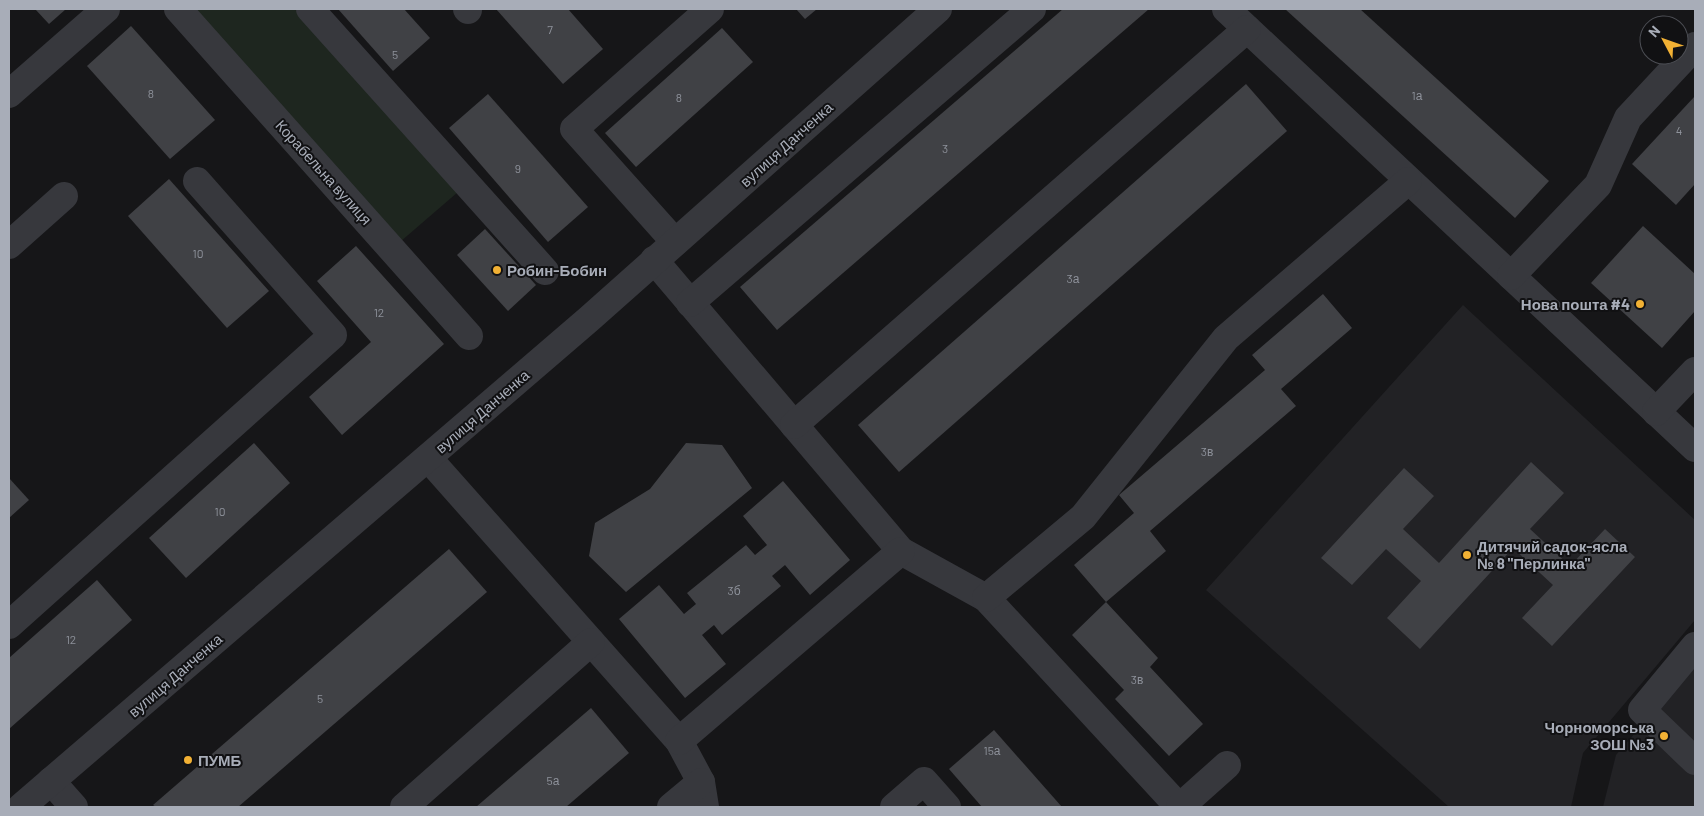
<svg xmlns="http://www.w3.org/2000/svg" width="1704" height="816" font-family="Barlow,sans-serif">
  <rect width="100%" height="100%" fill="#161618"/>
  <!-- built -->
  <g fill="#222225">
    <polygon points="1463,305 1695,520 1695,620 1583,753 1571,807 1449,807 1206,590"/>
    <polygon points="1695,664 1695,807 1603,807 1616,755"/>
  </g>
  <!-- green -->
  <polygon fill="#1e261f" points="193,9 295,9 458,192 400,242"/>
  <!-- building -->
  <g fill="#404145">
    <polygon points="35,9 66,9 49,24"/>
    <polygon points="338,9 404,9 430,38 393,71"/>
    <polygon points="496,9 568,9 603,49 563,84"/>
    <polygon points="796,9 817,9 805,19"/>
    <polygon points="1063,9 1149,9 777,330 740,287"/>
    <polygon points="1285,9 1360,9 1549,181 1515,218"/>
    <polygon points="131,26 215,120 170,159 87,66"/>
    <polygon points="722,28 753,62 636,167 605,133"/>
    <polygon points="1246,84 1287,131 899,472 858,425"/>
    <polygon points="488,94 588,207 548,242 449,128"/>
    <polygon points="1695,96 1695,184 1676,205 1632,164"/>
    <polygon points="169,179 269,291 227,328 128,216"/>
    <polygon points="1643,226 1695,274 1695,311 1662,348 1591,283"/>
    <polygon points="485,229 536,285 508,311 457,255"/>
    <polygon points="356,246 444,344 342,435 309,397 371,342 317,281"/>
    <polygon points="1323,294 1352,328 1281,389 1296,406 1150,531 1166,551 1106,602 1074,565 1134,513 1119,495 1265,370 1252,355"/>
    <polygon points="254,443 290,483 186,578 149,538"/>
    <polygon points="686,443 722,445 752,488 626,592 589,556 595,523 650,489"/>
    <polygon points="1531,462 1564,493 1530,529 1570,566 1605,529 1635,557 1552,646 1522,618 1553,585 1513,548 1420,649 1387,618 1421,581 1386,549 1352,585 1321,558 1404,468 1434,496 1403,529 1439,563"/>
    <polygon points="9,478 29,500 9,518"/>
    <polygon points="783,481 850,560 810,595 785,565 772,576 781,586 722,635 714,625 702,635 726,664 685,698 619,619 659,585 684,614 696,604 687,593 746,545 755,555 767,545 743,516"/>
    <polygon points="449,549 487,592 238,807 156,807 153,805"/>
    <polygon points="97,580 132,620 9,729 9,658"/>
    <polygon points="1106,602 1158,658 1150,667 1203,724 1169,756 1115,699 1124,690 1072,635"/>
    <polygon points="591,708 629,753 566,807 476,807"/>
    <polygon points="994,730 1062,807 982,807 949,769"/>
  </g>
  <g fill="none" stroke-linecap="round" stroke-linejoin="round">
    <!-- minor -->
    <g stroke="#37383d" stroke-width="28">
      <polyline points="178,9 469,336"/>
      <polyline points="310,9 545,271"/>
      <polyline points="467,9 468,10"/>
      <polyline points="1226,9 1695,448"/>
      <polyline points="9,94 106,9"/>
      <polyline points="675,242 574,129 710,9"/>
      <polyline points="9,245 64,196"/>
      <polyline points="654,260 901,551 986,598 1179,807"/>
      <polyline points="1511,276 1598,185 1628,118 1695,46"/>
      <polyline points="690,303 1032,9"/>
      <polyline points="1656,412 1695,371"/>
      <polyline points="794,425 1247,29"/>
      <polyline points="428,458 679,741 701,782 705,807"/>
      <polyline points="986,598 1083,517 1226,338 1408,181"/>
      <polyline points="9,625 333,335 197,181"/>
      <polyline points="1695,646 1642,710 1695,761"/>
      <polyline points="679,741 901,551"/>
      <polyline points="51,781 74,807"/>
      <polyline points="21,807 589,319 938,9"/>
      <polyline points="404,807 591,642"/>
      <polyline points="671,807 701,782"/>
      <polyline points="894,807 924,781 947,807"/>
      <polyline points="1180,807 1227,765"/>
    </g>
  </g>
  <!-- markers -->
  <g fill="#f2b134" stroke="#111113" stroke-width="2">
    <circle cx="497" cy="270" r="5"/>
    <circle cx="1640" cy="304" r="5"/>
    <circle cx="1467" cy="555" r="5"/>
    <circle cx="1664" cy="736" r="5"/>
    <circle cx="188" cy="760" r="5"/>
  </g>
  <g text-anchor="middle" dominant-baseline="central" stroke-width="4" stroke-linejoin="round" paint-order="stroke">
    <!-- number labels -->
    <g font-size="12" fill="#8e929b">
      <text x="550" y="29">7</text>
      <text x="395" y="54">5</text>
      <text x="151" y="93">8</text>
      <text x="1417" y="95">1а</text>
      <text x="679" y="97">8</text>
      <text x="1679" y="130">4</text>
      <text x="945" y="148">3</text>
      <text x="518" y="168">9</text>
      <text x="198" y="253">10</text>
      <text x="1073" y="278">3а</text>
      <text x="379" y="312">12</text>
      <text x="1207" y="451">3в</text>
      <text x="220" y="511">10</text>
      <text x="734" y="590">3б</text>
      <text x="71" y="639">12</text>
      <text x="1137" y="679">3в</text>
      <text x="320" y="698">5</text>
      <text x="992" y="750">15а</text>
      <text x="553" y="780">5а</text>
    </g>
    <!-- street labels -->
    <g font-size="15" fill="#a8adb8" stroke="#111113">
      <text transform="translate(786 144) rotate(-42)">вулиця Данченка</text>
      <text transform="translate(324 172) rotate(48)">Корабельна вулиця</text>
      <text transform="translate(482 411) rotate(-41)">вулиця Данченка</text>
      <text transform="translate(175 675) rotate(-41)">вулиця Данченка</text>
    </g>
    <!-- poi labels -->
    <g font-size="15" font-weight="bold" fill="#a8adb8" stroke="#111113" text-anchor="start">
      <text x="507" y="270">Робин-Бобин</text>
      <text x="1630" y="304" text-anchor="end">Нова пошта #4</text>
      <text x="1477" y="546">Дитячий садок-ясла<tspan x="1477" dy="17">№ 8 "Перлинка"</tspan></text>
      <text x="1654" y="727" text-anchor="end">Чорноморська<tspan x="1654" dy="17">ЗОШ №3</tspan></text>
      <text x="198" y="760">ПУМБ</text>
    </g>
  </g>
  <!-- border -->
  <rect width="1704" height="816" fill="none" stroke="#a8adb8" stroke-width="20"/>
  <!-- north arrow -->
  <g transform="translate(1664 40) rotate(311)"><circle r="24" fill="#111113" stroke="#4d4f55"/>
  <path d="M0-4L9 19L0 12L-9 19Z" fill="#f2b134"/>
  <text y="-8" font-size="14" font-weight="bold" text-anchor="middle" fill="#a8adb8">N</text>
  </g>
</svg>
